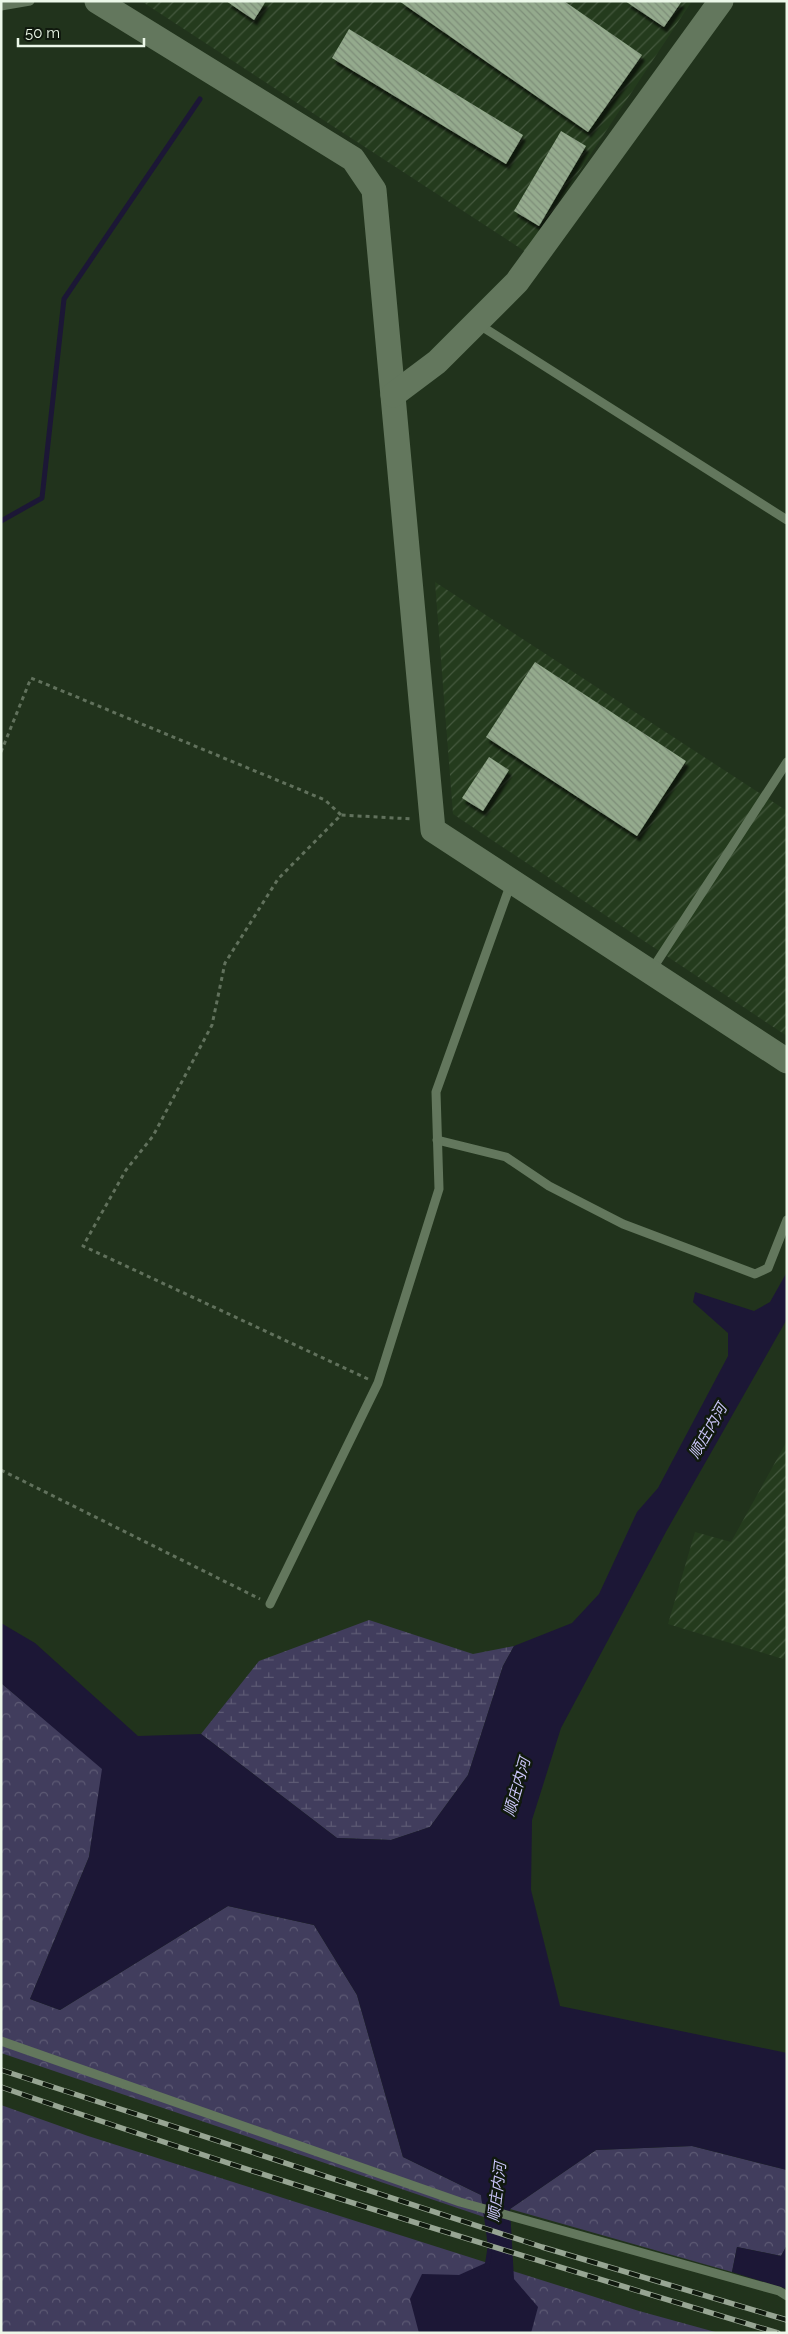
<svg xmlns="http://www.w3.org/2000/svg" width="788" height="2334" font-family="Raleway,'Noto Sans SC',sans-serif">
  <defs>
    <pattern id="industrial-furrows" width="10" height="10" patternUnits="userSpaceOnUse" patternTransform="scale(1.25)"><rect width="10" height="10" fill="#243b1d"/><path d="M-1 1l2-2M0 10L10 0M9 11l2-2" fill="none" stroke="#44583e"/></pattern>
    <pattern id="forest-crowns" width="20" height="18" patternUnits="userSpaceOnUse" patternTransform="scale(1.25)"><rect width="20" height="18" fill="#413d5d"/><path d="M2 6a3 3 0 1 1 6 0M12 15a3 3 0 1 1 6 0" fill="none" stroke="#5d5a74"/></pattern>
    <pattern id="wetland-marsh" width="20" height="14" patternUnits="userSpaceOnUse" patternTransform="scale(1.25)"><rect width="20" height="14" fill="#413d5d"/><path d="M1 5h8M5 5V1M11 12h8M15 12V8" fill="none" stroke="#5d5a74"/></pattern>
    <pattern id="building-back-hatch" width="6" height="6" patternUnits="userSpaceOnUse" patternTransform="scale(1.25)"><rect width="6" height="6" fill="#94aa8d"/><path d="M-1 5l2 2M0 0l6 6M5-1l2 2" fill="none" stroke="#7d8d78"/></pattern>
    <filter id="shadow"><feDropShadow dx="3" dy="5.5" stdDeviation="1" flood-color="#0009"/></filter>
  </defs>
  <rect width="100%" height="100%" fill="#21331c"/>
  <!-- industrial -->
  <g fill="url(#industrial-furrows)">
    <polygon points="141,1 692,1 526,252"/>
    <polygon points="435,582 787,811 787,1036 453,814"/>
    <polygon points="787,1441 787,1647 783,1659 668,1624 695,1532 731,1542"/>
  </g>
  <!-- forest -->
  <g fill="url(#forest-crowns)">
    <polygon points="1,1683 103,1768 89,1857 30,1999 60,2010 228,1906 314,1925 357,1995 403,2157 481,2195 484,2217 1,2053"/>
    <polygon points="1,2105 88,2136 639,2311 719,2333 1,2333"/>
    <polygon points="692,2146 787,2170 787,2245 781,2256 737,2247 732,2272 510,2209 596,2150"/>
  </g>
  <!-- wetland -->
  <polygon fill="url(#wetland-marsh)" points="369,1620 473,1654 514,1646 503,1666 468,1775 430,1827 391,1840 337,1838 201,1734 259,1661"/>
  <!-- water -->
  <g fill="#1c1736">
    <polygon points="787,1272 787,1319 667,1530 561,1728 532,1820 531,1890 560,2006 787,2053 787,2170 692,2146 596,2150 510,2209 514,2279 538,2307 531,2333 419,2333 410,2299 422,2274 459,2275 490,2261 481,2195 403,2157 357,1995 314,1925 228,1906 60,2010 30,1999 89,1857 102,1769 1,1683 1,1623 35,1643 138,1736 201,1734 337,1838 391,1840 430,1827 468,1775 503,1666 514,1646 572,1623 599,1594 637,1512 658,1488 728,1356 728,1333 693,1302 695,1292 754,1311 770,1302"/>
    <polygon points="787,2245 787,2289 732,2272 737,2247 781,2256"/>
  </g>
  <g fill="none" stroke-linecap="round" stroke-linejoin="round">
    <!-- stream -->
    <g stroke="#1c1736" stroke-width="5">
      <polyline points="1,521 42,498 64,299 200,99"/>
      <polyline points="487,2267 490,2248"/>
    </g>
  </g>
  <!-- building -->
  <g fill="url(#building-back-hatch)" filter="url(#shadow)">
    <polygon points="226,1 266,1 254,20"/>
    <polygon points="399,1 564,1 642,55 588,132"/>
    <polygon points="625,1 682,1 664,27"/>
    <polygon points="349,29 523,135 506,164 332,58"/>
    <polygon points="561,131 586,146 539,226 514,211"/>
    <polygon points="535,662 686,761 637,836 486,737"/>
    <polygon points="489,757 509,770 483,811 462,798"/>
  </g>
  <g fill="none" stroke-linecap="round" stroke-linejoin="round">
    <!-- path -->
    <g stroke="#61715c" stroke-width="3" stroke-dasharray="4 4" stroke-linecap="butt">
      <polyline points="1,752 31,678 325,800 341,815"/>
      <polyline points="368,1379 83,1246 126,1170 153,1136 212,1025 225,963 278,879 341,815 413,819"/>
      <polyline points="1,1470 260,1599"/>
    </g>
    <!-- lane -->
    <g stroke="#63775d" stroke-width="9">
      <polyline points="1,6 30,1"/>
      <polyline points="478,324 787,520"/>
      <polyline points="651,971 787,762"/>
      <polyline points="437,1140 506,1157 549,1186 623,1224 755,1274 768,1268 787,1220"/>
      <polyline points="270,1604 378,1383 439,1189 436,1092 511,883"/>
      <polyline points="1,2041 460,2202 779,2291 787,2296"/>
    </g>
    <!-- secondary -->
    <g stroke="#63775d" stroke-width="25">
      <polyline points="97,1 353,159 374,190 433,830 787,1061"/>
      <polyline points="393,395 437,362 517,282 721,1"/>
    </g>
    <!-- rail casing -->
    <g stroke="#97a593" stroke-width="5.5">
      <g id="rail">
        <polyline points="1,2070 542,2247 787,2320"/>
        <path d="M1 2087C258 2176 518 2255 778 2333"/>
      </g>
    </g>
    <!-- rail -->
    <use href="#rail" stroke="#10190e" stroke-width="4" stroke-dasharray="11" stroke-linecap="butt"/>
  </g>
  <g text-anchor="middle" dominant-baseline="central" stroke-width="5" stroke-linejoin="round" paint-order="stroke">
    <!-- water labels -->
    <g font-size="15" font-style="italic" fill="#cbc6f9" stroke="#10190e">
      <text transform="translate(708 1431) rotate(-60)">顺庄内河</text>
      <text transform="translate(517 1787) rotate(-74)">顺庄内河</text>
      <text transform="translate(497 2192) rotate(-83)">顺庄内河</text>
    </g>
  </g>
  <!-- border -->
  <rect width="788" height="2334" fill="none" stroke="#ecf8e9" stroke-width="5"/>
  <!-- scale -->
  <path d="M18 38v8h126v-8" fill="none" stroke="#ecf8e9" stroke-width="2.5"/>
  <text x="25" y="38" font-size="15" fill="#ecf8e9" stroke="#10190e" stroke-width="4" paint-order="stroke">50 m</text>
</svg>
